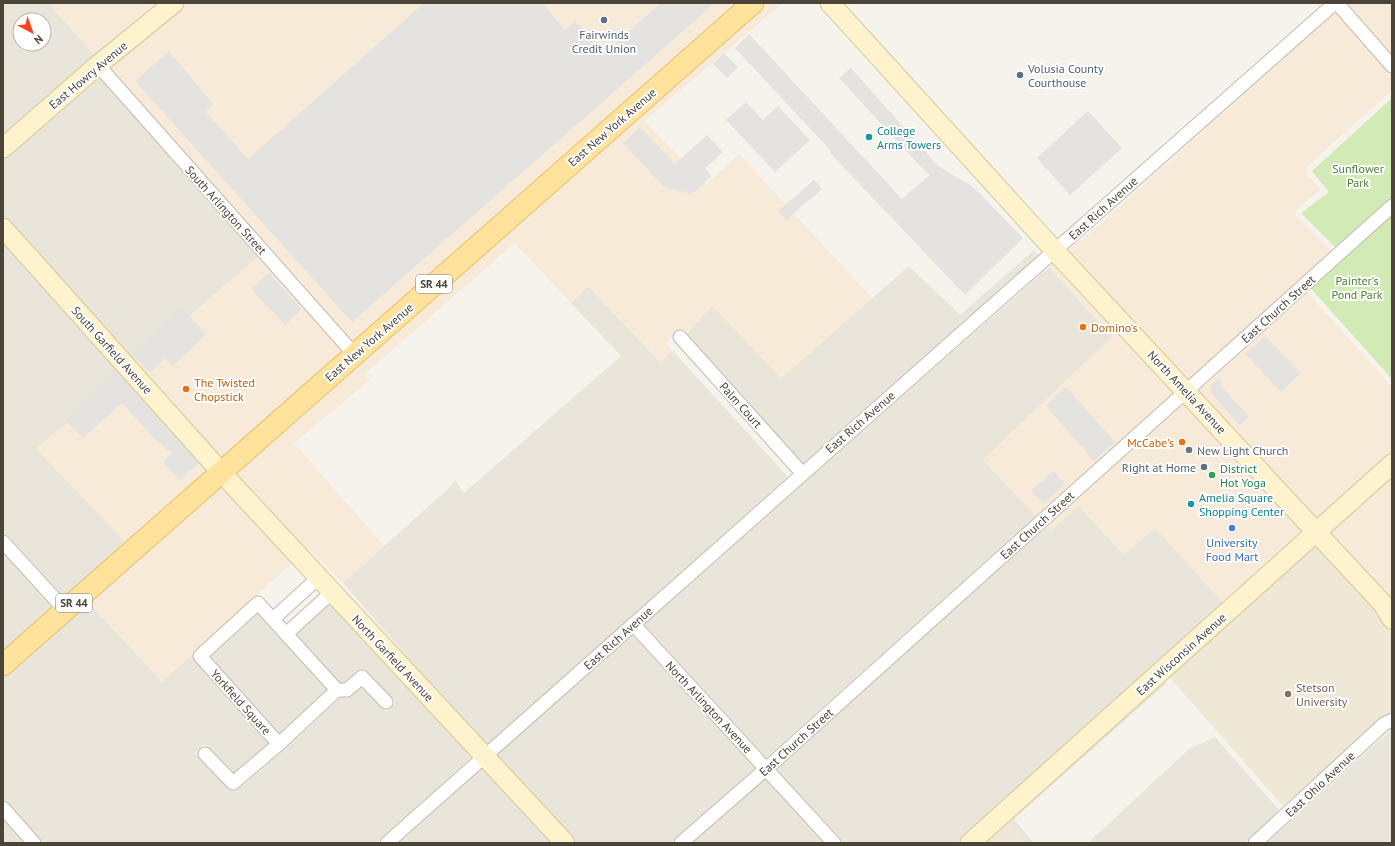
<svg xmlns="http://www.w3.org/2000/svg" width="1395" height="846" font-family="'PT Sans',sans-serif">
  <rect width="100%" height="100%" fill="#f6f3ec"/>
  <!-- residential -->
  <g fill="#eae5da" fill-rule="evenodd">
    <path d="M3 3H48L96 57 3 138ZM20 20H44V44H20Z"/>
    <polygon points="100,78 259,256 133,365 3,219 3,158"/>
    <polygon points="3,238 123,373 127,544 65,601 3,533"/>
    <polygon points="1034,250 1039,256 798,469 681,340 712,305 781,378 909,266 960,315"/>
    <polygon points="1049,267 1112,337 983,460 1036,516 765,759 643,625"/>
    <polygon points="588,286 661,363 672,350 788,477 485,746 343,583 449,488 455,480 464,493 621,356 571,303"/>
    <polygon points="1078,505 1124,555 1155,527 1226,606 1158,664 959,843 843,843 775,770 1047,527 1051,531"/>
    <polygon points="3,552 55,609 3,656"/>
    <polygon points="87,601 162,681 195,652 195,661 269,743 233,774 204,744 195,753 229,788 238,789 289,746 341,697 351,695 362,687 386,712 395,703 366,673 357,671 344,683 340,683 296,635 331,602 475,754 376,843 43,843 3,798 3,675"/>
    <polygon points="258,613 328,689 279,734 209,657"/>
    <polygon points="633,634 756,768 670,843 573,843 494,757"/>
    <polygon points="1164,679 1167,683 1014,819 1034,843 981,843"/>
    <polygon points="1392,729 1392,843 1266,843"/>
    <polygon points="1215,737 1280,811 1244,843 1088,843 1189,749"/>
    <polygon points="485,765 556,843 398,843"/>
    <polygon points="766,778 825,843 692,843"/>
    <polygon points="3,817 26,843 3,843"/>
  </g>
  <!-- commercial -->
  <g fill="#f7ead8">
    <polygon points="48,3 163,3 96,57"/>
    <polygon points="186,3 742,3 354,344 108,67"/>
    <polygon points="764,3 783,3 644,121 706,184 739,154 872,298 781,378 712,305 681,340 675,334 666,343 672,350 661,363 588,286 571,303 515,243 365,374 370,380 294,443 384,546 343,583 308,548 303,553 231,473"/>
    <polygon points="1346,3 1392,3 1392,56"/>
    <polygon points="1336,12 1392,76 1392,90 1307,167 1306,173 1321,190 1297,209 1295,214 1297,217 1331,251 1186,381 1065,252 1079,240 1081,241"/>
    <polygon points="259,256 345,353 221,462 133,365"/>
    <polygon points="1055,261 1176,390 1036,516 983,460 1112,337 1049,267"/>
    <polygon points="1307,292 1392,387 1392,455 1316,522 1196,392"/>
    <polygon points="123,373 211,471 127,544 36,449"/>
    <polygon points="1186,399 1308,531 1226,606 1155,528 1124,555 1079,506 1050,531 1047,527"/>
    <polygon points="1392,474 1392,605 1326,533"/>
    <polygon points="221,482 294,561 162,682 87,601"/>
  </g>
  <!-- education -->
  <g fill="#efe8d6">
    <polygon points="1316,532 1392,615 1392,718 1289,813 1163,670"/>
    <polygon points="1001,815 1027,843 969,843"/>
  </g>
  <!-- green -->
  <g fill="#d2eab5">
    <polygon points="1392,98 1392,197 1335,247 1301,213 1329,192 1312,171"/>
    <polygon points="1392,206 1392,379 1306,283"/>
  </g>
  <!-- parking -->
  <g fill="#e5e3e0">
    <polygon points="424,3 542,3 565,30 575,21 604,53 661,3 715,3 352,322 135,81 169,51 213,104 206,112 248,159"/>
    <polygon points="749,34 902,199 930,175 922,168 839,78 851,68 938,166 972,186 1023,238 965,295 830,153 831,151 735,48"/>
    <polygon points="724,53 738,67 727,78 713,64"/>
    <polygon points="746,102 763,120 778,106 810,140 775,172 726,120"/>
    <polygon points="1088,111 1122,148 1070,195 1037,158"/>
    <polygon points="640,127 675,164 707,135 723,152 705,168 712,176 692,194 664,187 623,143"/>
    <polygon points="814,180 822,189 786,220 778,211"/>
    <polygon points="269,273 302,309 285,325 251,289"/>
    <polygon points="181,307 206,334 173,366 165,358 150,373 131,353"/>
    <polygon points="1265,336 1301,373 1281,392 1245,354"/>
    <polygon points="116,368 192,449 199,463 180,480 163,462 172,453 157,441 122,403 83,438 65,420"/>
    <polygon points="1218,379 1222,383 1220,385 1249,417 1240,425 1211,393 1210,386"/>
    <polygon points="1066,387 1115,442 1094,461 1046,406"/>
    <polygon points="1053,471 1065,483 1044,504 1031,491"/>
  </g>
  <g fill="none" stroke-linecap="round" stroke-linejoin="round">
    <!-- street casing -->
    <g stroke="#c2bbae" stroke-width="15">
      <g id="street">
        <polyline points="1337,3 1392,66"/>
        <polyline points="98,65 354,354"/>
        <polyline points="680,337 802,473"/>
        <polyline points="3,542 65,610"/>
        <polygon points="258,603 337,690 279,744 200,656"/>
        <polyline points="273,619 318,578"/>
        <polyline points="633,624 834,843"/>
        <polyline points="286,634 331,593"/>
        <polyline points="337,690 347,690 362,677 386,702"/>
        <polyline points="205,754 233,783 279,744"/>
        <polyline points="3,808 34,843"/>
        <path d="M387 843C701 561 1019 283 1335 3"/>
        <polyline points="681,843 766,769 1392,206"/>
        <polyline points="1255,843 1384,724 1392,720"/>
      </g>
    </g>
    <!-- secondary casing -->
    <g stroke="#d6c79b" stroke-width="21">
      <g id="secondary">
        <polyline points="830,3 1055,251 1383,604 1392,619"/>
        <polyline points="3,148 98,65 174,3"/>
        <polyline points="3,228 221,472 565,843"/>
        <polyline points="970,843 1392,464"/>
      </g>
    </g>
    <!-- primary casing -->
    <g stroke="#e6c16a" stroke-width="23">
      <polyline id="primary" points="3,665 753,3"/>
    </g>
    <!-- street -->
    <use href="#street" stroke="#fff" stroke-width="13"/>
    <!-- secondary -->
    <use href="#secondary" stroke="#fff3cd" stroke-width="19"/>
    <!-- primary -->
    <use href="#primary" stroke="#ffe39c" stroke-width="21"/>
  </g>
  <!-- markers -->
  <g fill="#5c6f8a" stroke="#fff" stroke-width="1.5">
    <circle cx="604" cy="20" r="4"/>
    <circle cx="1020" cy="75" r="4"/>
    <circle cx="1204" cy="467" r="4"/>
  </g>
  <g fill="#0f9aa8" stroke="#fff" stroke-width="1.5">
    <circle cx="869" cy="137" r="4"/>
    <circle cx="1191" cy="504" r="4"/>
  </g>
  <g fill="#e8710a" stroke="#fff" stroke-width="1.5">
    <circle cx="1083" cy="327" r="4"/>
    <circle cx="186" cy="389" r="4"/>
    <circle cx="1182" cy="442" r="4"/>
  </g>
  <circle fill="#6b7280" stroke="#fff" stroke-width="1.5" cx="1189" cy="450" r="4"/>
  <circle fill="#2e9e5b" stroke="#fff" stroke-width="1.5" cx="1212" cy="475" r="4"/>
  <circle fill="#3f7fe0" stroke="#fff" stroke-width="1.5" cx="1232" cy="528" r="4"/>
  <circle fill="#8d6e63" stroke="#fff" stroke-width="1.5" cx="1288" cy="694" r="4"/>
  <g text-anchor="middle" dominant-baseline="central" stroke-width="4" stroke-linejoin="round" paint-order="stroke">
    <!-- shield labels -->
    <g fill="#fff" stroke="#817c74" stroke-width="1">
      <rect x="416" y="275" width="36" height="18" rx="3"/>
      <rect x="56" y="594" width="36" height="18" rx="3"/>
    </g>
    <g font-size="11" font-weight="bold" fill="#4b4439">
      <text x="434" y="284">SR 44</text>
      <text x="74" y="603">SR 44</text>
    </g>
    <!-- service labels -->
    <g font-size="12" fill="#4e5e75" stroke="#fff">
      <text x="604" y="34">Fairwinds<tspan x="604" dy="14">Credit Union</tspan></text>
      <text x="1028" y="68" text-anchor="start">Volusia County<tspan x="1028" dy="14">Courthouse</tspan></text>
      <text x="1196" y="467" text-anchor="end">Right at Home</text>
    </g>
    <!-- street labels -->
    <g font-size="12" fill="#4b4439" stroke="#fff">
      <text transform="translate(88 75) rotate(-40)">East Howry Avenue</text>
      <text transform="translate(612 127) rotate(-41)">East New York Avenue</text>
      <text transform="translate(1103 208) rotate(-42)">East Rich Avenue</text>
      <text transform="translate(226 210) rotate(48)">South Arlington Street</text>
      <text transform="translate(1278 309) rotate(-42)">East Church Street</text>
      <text transform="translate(369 342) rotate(-41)">East New York Avenue</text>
      <text transform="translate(112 350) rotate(48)">South Garfield Avenue</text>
      <text transform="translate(1187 392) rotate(47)">North Amelia Avenue</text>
      <text transform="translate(741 405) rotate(48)">Palm Court</text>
      <text transform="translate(860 422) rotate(-41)">East Rich Avenue</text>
      <text transform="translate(1037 525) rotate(-42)">East Church Street</text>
      <text transform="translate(618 638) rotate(-42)">East Rich Avenue</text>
      <text transform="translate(1181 654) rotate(-42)">East Wisconsin Avenue</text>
      <text transform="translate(393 658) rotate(47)">North Garfield Avenue</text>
      <text transform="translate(241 702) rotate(48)">Yorkfield Square</text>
      <text transform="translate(709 707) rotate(47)">North Arlington Avenue</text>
      <text transform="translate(796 742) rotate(-42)">East Church Street</text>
      <text transform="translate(1320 784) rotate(-43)">East Ohio Avenue</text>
    </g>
    <!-- culture labels -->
    <g font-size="12" fill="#0d838f" stroke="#fff" text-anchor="start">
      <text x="877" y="130">College<tspan x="877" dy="14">Arms Towers</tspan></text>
      <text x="1199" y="497">Amelia Square<tspan x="1199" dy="14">Shopping Center</tspan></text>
    </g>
    <!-- park labels -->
    <g font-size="12" fill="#4a7f2a" stroke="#fff">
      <text x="1358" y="168">Sunflower<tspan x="1358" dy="14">Park</tspan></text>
      <text x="1357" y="280">Painter's<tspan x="1357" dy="14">Pond Park</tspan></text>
    </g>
    <!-- food labels -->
    <g font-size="12" fill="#c56008" stroke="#fff" text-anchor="start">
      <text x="1091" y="327">Domino's</text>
      <text x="194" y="382">The Twisted<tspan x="194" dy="14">Chopstick</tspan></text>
      <text x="1174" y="442" text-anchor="end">McCabe's</text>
    </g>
    <!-- worship labels -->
    <g font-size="12" fill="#5b616d" stroke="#fff" text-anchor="start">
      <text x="1197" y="450">New Light Church</text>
    </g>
    <!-- leisure labels -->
    <g font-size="12" fill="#27864d" stroke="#fff" text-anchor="start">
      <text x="1220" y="468">District<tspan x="1220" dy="14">Hot Yoga</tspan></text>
    </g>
    <!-- shop labels -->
    <g font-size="12" fill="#366cbe" stroke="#fff">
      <text x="1232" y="542">University<tspan x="1232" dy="14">Food Mart</tspan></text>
    </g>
    <!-- education labels -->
    <g font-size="12" fill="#785e54" stroke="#fff" text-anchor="start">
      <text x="1296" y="687">Stetson<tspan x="1296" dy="14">University</tspan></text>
    </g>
  </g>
  <!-- border -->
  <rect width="1395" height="846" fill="none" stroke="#4b4439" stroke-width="8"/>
  <!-- north arrow -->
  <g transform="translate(32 32) rotate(139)"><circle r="19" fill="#ffffff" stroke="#b7b4b0"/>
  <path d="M0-3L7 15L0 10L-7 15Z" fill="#fc3f1d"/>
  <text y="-6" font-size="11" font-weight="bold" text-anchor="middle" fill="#4b4439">N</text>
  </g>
</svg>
